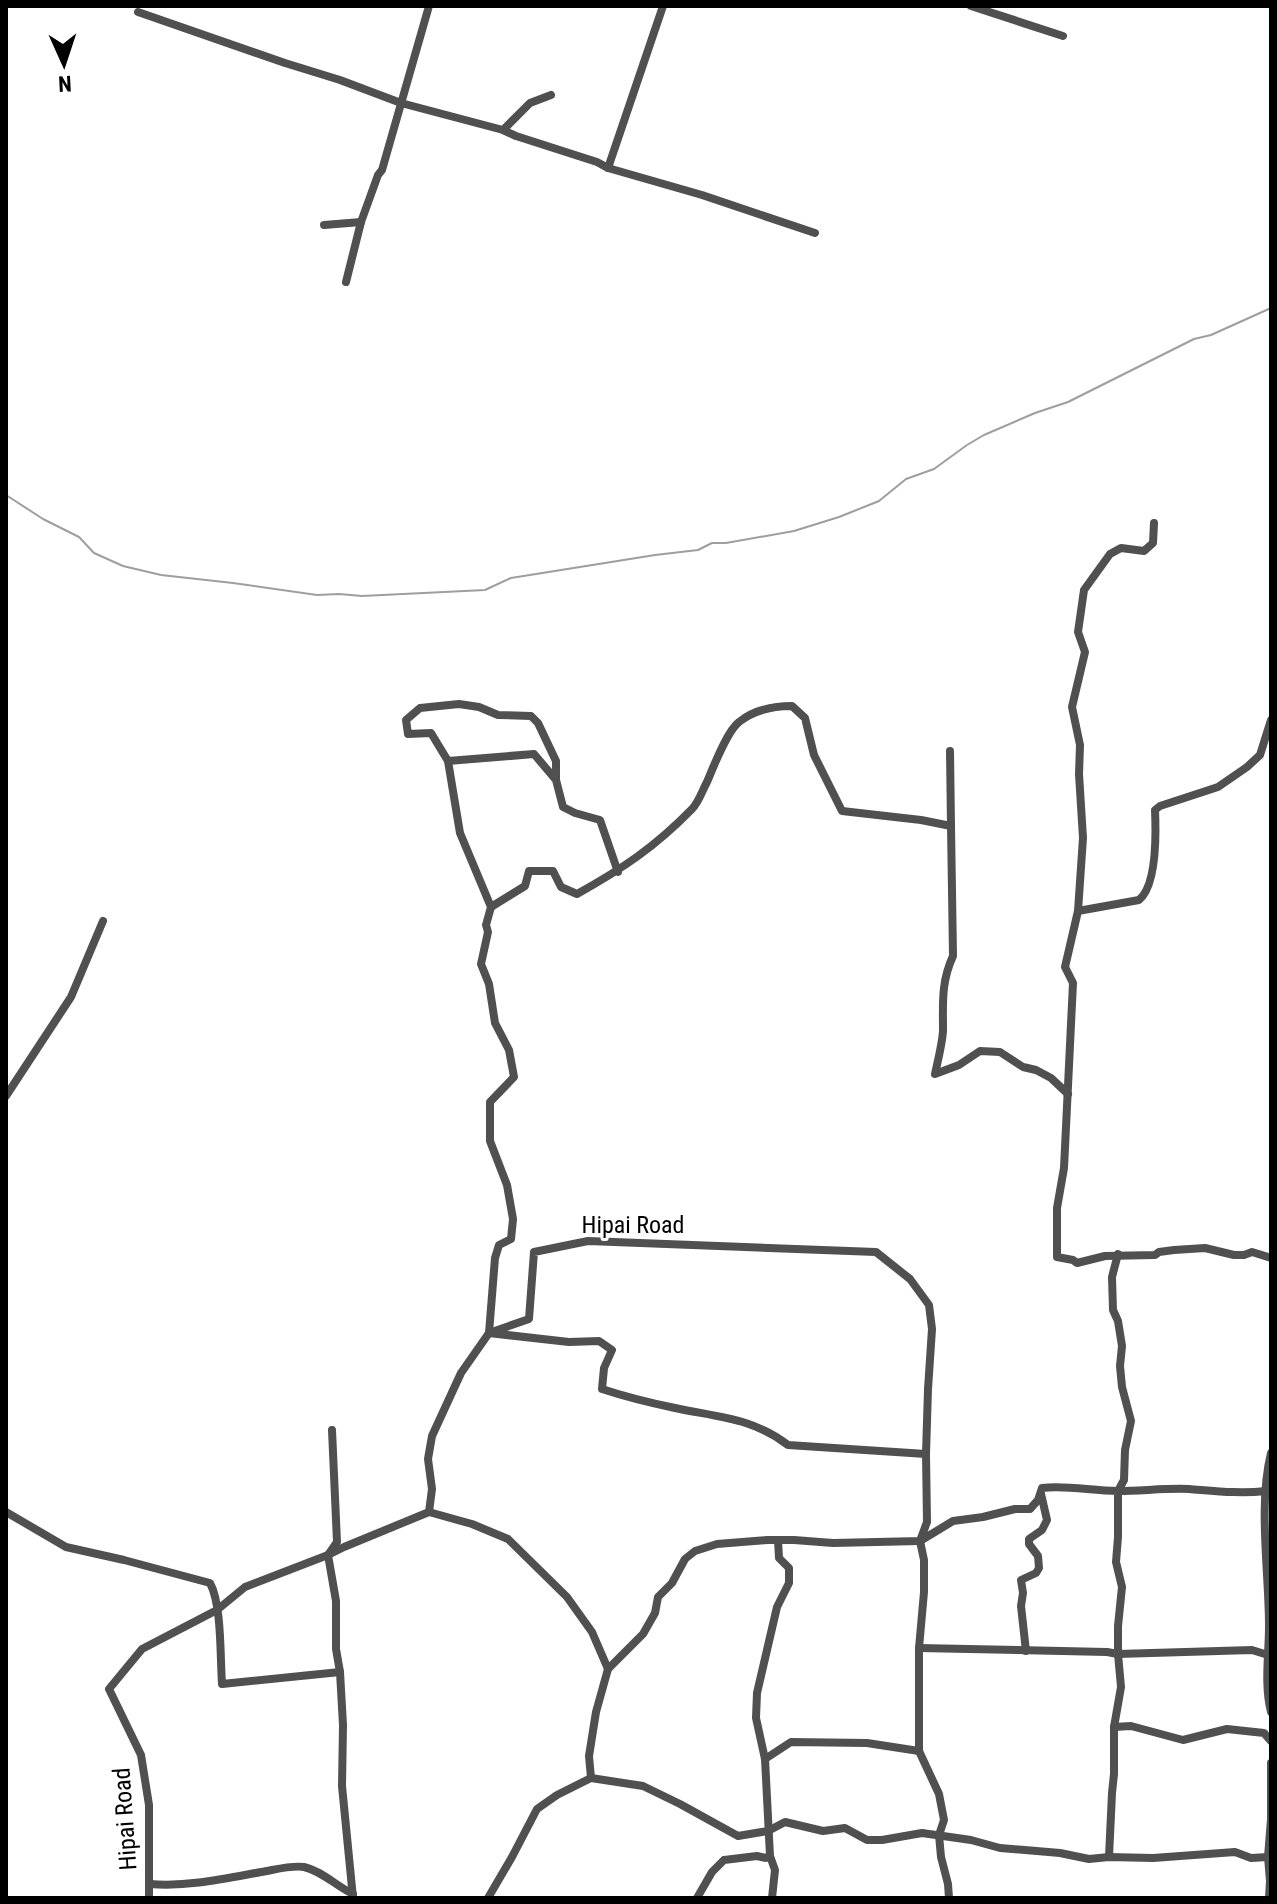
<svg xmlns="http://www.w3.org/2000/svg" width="1277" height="1904" font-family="'Roboto Condensed',sans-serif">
  <rect width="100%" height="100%" fill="#fff"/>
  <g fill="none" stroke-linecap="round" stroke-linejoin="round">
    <!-- stream -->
    <polyline stroke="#9e9e9e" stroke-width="2" points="6,495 43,519 79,537 94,553 123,566 161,575 233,583 317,595 339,594 362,596 485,590 511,578 655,555 698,550 712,543 726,543 794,531 839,517 879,501 906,479 934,469 967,445 984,435 1035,413 1068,402 1194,339 1211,335 1271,308"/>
    <!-- street -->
    <g stroke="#505050" stroke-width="8">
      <polyline points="971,6 1063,36"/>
      <polyline points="138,12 285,63 340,80 401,103 503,130 516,136 597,162 608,168 702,195 815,233"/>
      <polyline points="503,130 530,103 551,95"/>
      <polyline points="608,168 663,6"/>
      <polyline points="324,225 361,222"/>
      <polyline points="346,282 361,222 378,175 382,170 429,6"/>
      <polyline points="1154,523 1153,543 1144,551 1121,548 1110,554 1084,590 1078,632 1085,652 1072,707 1080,745 1079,774 1083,838 1078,911 1065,967 1073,983 1064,1168 1057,1208 1057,1257 1073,1260 1077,1263 1105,1256 1155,1255 1159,1252 1174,1250 1205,1248 1234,1255 1244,1255 1252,1252 1271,1258"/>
      <polyline points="950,751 951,826"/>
      <polyline points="448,761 460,833 491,907"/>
      <polyline points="556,780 534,754 448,761 431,733 408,734 406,720 420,708 459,704 479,707 498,715 531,716 538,723 556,761 556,780 563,807 575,813 600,820 618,872"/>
      <path d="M1078 911 1139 900C1157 885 1156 833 1155 810L1160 806 1218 787 1247 767 1260 755 1271 720"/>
      <polyline points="6,1096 71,997 103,921"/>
      <path d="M1118 1254 1112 1277 1113 1310 1118 1321 1122 1346 1120 1366 1122 1387 1131 1421 1125 1450 1124 1480 1118 1491C1141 1491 1166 1488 1189 1489 1215 1491 1240 1494 1266 1491"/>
      <polyline points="332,1430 337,1542 328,1555 336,1601 336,1649 340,1672 343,1725 342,1786 353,1898"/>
      <path d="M1271 1453C1258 1506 1269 1571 1269 1626 1269 1655 1264 1684 1271 1712"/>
      <path d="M926 1454 788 1445C753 1418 717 1417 675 1408 651 1403 626 1397 602 1389L604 1368 612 1350 599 1341 569 1342 489 1333 495 1258 499 1245 511 1239 513 1219 507 1185 490 1141V1102L514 1077 509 1050 495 1023 489 984 481 964 488 932 486 925 491 907 525 886 529 871H553L561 887 577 894C622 869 655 847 692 809 699 802 702 791 707 782 713 768 727 731 739 722 754 710 774 706 792 706L805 718 814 755 842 811 921 820 951 826 953 956C941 982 943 1003 943 1031 942 1045 938 1060 935 1074L959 1065 980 1051 1000 1052 1023 1067 1036 1070 1051 1078 1068 1094"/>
      <path d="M6 1512 66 1547 124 1560 210 1583C222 1605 220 1657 222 1684L340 1672"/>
      <polyline points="429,1512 472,1524 508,1539 567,1597 592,1632 608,1669 596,1712 589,1756 591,1778"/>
      <polyline points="919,1648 1107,1652 1118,1654 1252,1650 1268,1655"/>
      <polyline points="1026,1651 1021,1606 1023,1593 1021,1580 1036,1573 1039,1568 1038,1556 1029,1544 1029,1539 1042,1530 1047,1520 1041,1494"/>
      <path d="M608 1669 643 1634 655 1613 658 1597 672 1583 685 1559 695 1551 717 1544 767 1540H794L833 1543 920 1541 953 1521 983 1517 1015 1509H1030L1038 1500 1042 1488C1067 1485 1092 1491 1118 1491V1537L1116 1562 1122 1587 1118 1626V1654L1121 1687 1114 1727 1131 1726 1183 1740 1227 1729 1264 1733 1271 1741"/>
      <polyline points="765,1759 791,1742 867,1743 919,1751"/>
      <polyline points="1109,1857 1112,1793 1114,1774 1114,1727"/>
      <path d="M150 1884C188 1887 223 1879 261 1872 274 1870 291 1865 304 1867 322 1871 336 1886 353 1894"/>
      <polyline points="149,1898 149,1805 141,1755 109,1689 142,1649 217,1610 245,1587 328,1555 344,1547 429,1512 432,1489 428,1459 432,1436 461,1373 489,1333 529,1319 534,1252 588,1241 876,1252 910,1279 929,1305 932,1329 928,1389 926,1454 927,1522 920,1541 924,1560 924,1592 919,1648 919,1751 939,1794 944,1820 939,1835 941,1857 948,1884 949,1898"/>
      <polyline points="488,1898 512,1857 537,1809 557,1795 591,1778 643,1786 680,1804 738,1836 768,1831 785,1822 823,1831 845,1828 867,1840 882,1840 922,1833 971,1840 1000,1848 1060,1853 1089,1859 1109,1857 1153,1858 1235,1852 1251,1858 1268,1857"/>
      <polyline points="697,1898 712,1872 724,1860 757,1856 766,1858 770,1856"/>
      <polyline points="772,1898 775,1870 770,1856 765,1759 756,1718 757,1693 777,1607 789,1583 789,1568 779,1558 778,1540"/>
      <polyline points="1269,1898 1270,1881 1268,1857 1271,1819 1271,1763"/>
    </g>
  </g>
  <g text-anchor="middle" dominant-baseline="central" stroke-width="6" stroke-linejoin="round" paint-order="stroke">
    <!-- street labels -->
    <g font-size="24" fill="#000" stroke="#fff">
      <text x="633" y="1225">Hipai Road</text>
      <text transform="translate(125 1819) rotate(-94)">Hipai Road</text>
    </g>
  </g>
  <!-- border -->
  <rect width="1277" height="1904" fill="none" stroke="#000000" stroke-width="16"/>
  <!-- north arrow -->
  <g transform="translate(64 64) rotate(177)" stroke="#ffffff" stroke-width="6" paint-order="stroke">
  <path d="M0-6L14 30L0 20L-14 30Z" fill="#000000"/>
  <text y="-12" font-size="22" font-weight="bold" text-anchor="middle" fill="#000000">N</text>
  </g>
</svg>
